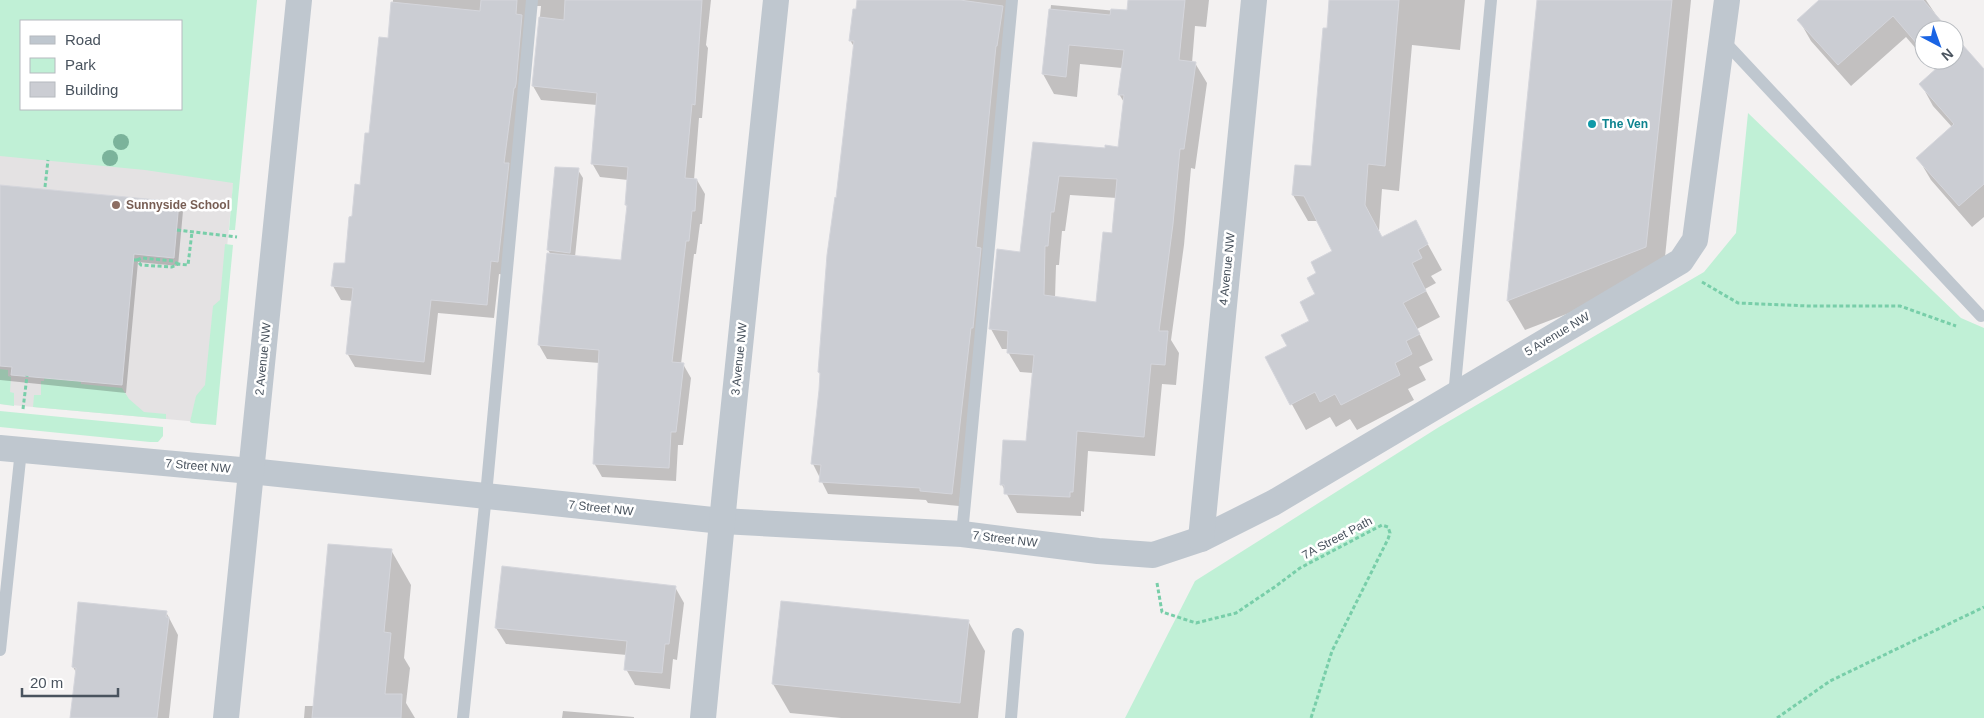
<svg xmlns="http://www.w3.org/2000/svg" width="1984" height="718" font-family="Helvetica,sans-serif">
  <rect width="100%" height="100%" fill="#f3f1f1"/>
  <!-- education -->
  <path fill="#e4e2e3" fill-rule="evenodd" d="M0 0H251L210 423 0 404ZM21 21H181V109H21Z"/>
  <!-- green -->
  <g fill="#c0f0d6" fill-rule="evenodd">
    <path d="M0 0H257L235 230H229L233 183 145 170 0 156ZM181 21V109H21V21Z"/>
    <polygon points="1748,113 1961,318 1984,328 1984,718 1125,718 1195,581 1439,427 1704,272 1736,233"/>
    <polygon points="225,244 233,245 216,425 192,423 190,422 196,396 205,385 213,306 220,300"/>
    <polygon points="0,369 8,370 8,376 11,377 10,392 14,393 14,406 0,404"/>
    <polygon points="45,373 81,376 81,384 122,388 129,399 144,412 166,414 166,419 33,407 34,395 41,395 41,381 44,381"/>
    <polygon points="0,411 163,427 163,436 158,442 150,442 0,427"/>
  </g>
  <!-- shadow -->
  <g fill="#0003" fill-rule="evenodd">
    <polygon points="393,0 711,0 706,45 708,48 702,118 699,118 694,180 697,180 705,194 702,224 700,224 696,254 694,254 681,364 683,364 691,378 683,445 678,445 676,481 602,477 594,463 600,363 547,359 539,345 551,255 548,250 578,170 583,178 575,257 622,262 628,208 626,205 628,180 600,177 592,163 597,105 541,100 533,86 541,6 536,6 506,275 499,274 494,318 438,313 431,375 355,367 347,353 353,301 341,300 333,286 335,264 346,265 353,217 361,186 389,40"/>
    <polygon points="858,0 1013,0 959,506 928,503 926,500 828,494 813,464 821,376 819,372 854,47 850,40"/>
    <path d="M1129 0H1209L1206 27 1195 26 1192 63H1195L1207 83 1195 169 1191 168 1184 245 1171 340 1179 353 1176 385 1162 384 1155 456 1088 451 1084 512 1081 511V516L1017 513 1002 485 1027 442 1033 373 1020 372 1008 352V349H1002L991 329 1021 253 1034 143 1106 150 1119 148 1125 104 1119 94 1122 68 1080 64 1077 97 1054 94 1043 74 1051 5 1128 12ZM1070 195 1117 198 1113 234 1097 304 1055 298 1056 265H1059L1062 231H1065Z"/>
    <polygon points="1331,0 1465,0 1460,50 1412,45 1399,191 1382,189 1379,231 1382,238 1415,221 1442,270 1431,276 1436,283 1425,289 1440,317 1417,329 1433,360 1419,367 1426,380 1408,389 1414,400 1357,430 1350,419 1336,427 1330,417 1306,430 1266,357 1288,346 1311,321 1316,295 1318,274 1333,251 1318,221 1308,221 1293,195 1312,167"/>
    <polygon points="1538,0 1691,0 1663,277 1525,330 1508,301"/>
    <polygon points="1821,0 1926,0 1946,30 1924,30 1924,58 1906,37 1851,86 1811,41 1799,20"/>
    <polygon points="1954,39 1984,74 1984,217 1972,227 1931,180 1918,158 1952,127 1933,106 1921,84 1936,71 1926,60 1954,60"/>
    <polygon points="0,186 179,203 183,211 178,266 138,262 126,393 0,380"/>
    <polygon points="391,550 411,585 404,658 410,668 406,703 415,718 304,718 305,706 314,706"/>
    <polygon points="675,587 684,603 677,660 673,659 670,689 635,685 626,669 627,655 506,644 496,628"/>
    <polygon points="166,612 178,635 169,718 72,718 77,674 73,667"/>
    <polygon points="968,621 985,651 978,718 841,718 790,713 773,684"/>
    <polygon points="563,711 634,717 634,718 562,718"/>
  </g>
  <!-- building -->
  <g fill="#cbcdd3" stroke="#d5d6dc" fill-rule="evenodd">
    <polygon points="481,0 517,0 516,14 522,15 516,84 515,88 514,88 504,163 509,163 498,262 491,261 487,305 431,300 424,362 346,354 353,288 331,286 334,263 345,263 349,217 352,216 355,184 360,185 365,133 369,133 379,37 388,38 391,2 480,11"/>
    <polygon points="565,0 702,0 695,105 692,104 685,178 697,179 695,211 692,211 689,241 686,241 672,362 684,363 676,432 671,432 669,468 593,464 599,350 538,345 547,253 621,260 627,205 625,205 628,167 591,164 597,93 532,86 539,17 564,20"/>
    <polygon points="857,0 960,0 1003,6 997,46 996,46 976,247 981,248 973,328 971,328 952,494 920,491 920,488 819,482 821,465 811,464 819,390 820,373 818,372 827,255 835,197 836,198 854,41 849,41 853,9 856,9"/>
    <path d="M1128 0H1185L1179 60 1196 62 1184 149H1180L1173 224 1159 331H1168L1165 365 1151 364 1144 437 1077 431 1073 492H1070V497L1004 494V485H1000L1003 440 1026 441 1034 355 1007 353 1008 331 989 329 997 249 1020 252 1033 142 1105 148V145L1118 147 1124 95H1118L1124 50 1069 45 1066 77 1042 74 1049 9 1110 15 1111 9 1127 10ZM1059 176 1117 179 1112 233 1103 232 1096 302 1044 295 1045 246H1048L1051 212H1054Z"/>
    <polygon points="1329,0 1399,0 1385,166 1368,164 1365,205 1382,237 1416,220 1428,244 1418,250 1422,258 1412,263 1426,291 1403,303 1420,334 1406,341 1412,354 1395,363 1400,375 1341,405 1335,394 1320,402 1315,392 1290,405 1265,357 1287,346 1281,335 1309,321 1300,302 1315,294 1307,278 1316,273 1311,262 1332,251 1304,196 1292,195 1295,165 1311,166 1323,28 1327,28"/>
    <polygon points="1537,0 1672,0 1646,247 1507,301"/>
    <polygon points="1819,0 1923,0 1949,30 1924,30 1924,52 1893,16 1838,65 1797,20"/>
    <polygon points="1954,35 1984,69 1984,184 1959,206 1916,158 1954,124 1919,84 1938,67 1931,60 1954,60"/>
    <polygon points="555,167 579,168 570,253 547,250"/>
    <polygon points="0,185 179,202 174,258 134,254 122,385 11,375 12,367 0,366"/>
    <polygon points="328,544 392,549 384,632 391,633 385,694 402,694 401,718 312,718"/>
    <polygon points="502,566 676,586 669,644 665,644 662,673 624,670 627,641 495,628"/>
    <polygon points="781,601 969,620 960,703 772,684"/>
    <polygon points="78,602 167,611 166,617 169,617 157,718 70,718 76,668 72,667"/>
  </g>
  <g fill="none" stroke-linecap="round" stroke-linejoin="round">
    <!-- path -->
    <g stroke="#78cea9" stroke-width="3" stroke-dasharray="4 2.5" stroke-linecap="butt">
      <polyline points="45,187 48,160"/>
      <polyline points="177,230 237,237"/>
      <polyline points="134,260 137,260 141,265 172,267 178,264 188,265 192,232"/>
      <polyline points="137,260 142,258 173,261 178,264"/>
      <polyline points="1702,282 1738,303 1809,306 1900,306 1956,326"/>
      <polyline points="23,409 27,376"/>
      <polyline points="1157,583 1162,612 1196,623 1236,613 1276,586 1300,568 1382,525 1388,527 1390,533 1388,539 1332,651 1311,718"/>
      <polyline points="1777,718 1830,681 1984,607"/>
    </g>
    <!-- lane -->
    <g stroke="#bfc7cf" stroke-width="12">
      <polyline points="1723,40 1981,316"/>
      <polyline points="1454,396 1491,0"/>
      <polyline points="962,534 1012,0"/>
      <polyline points="0,650 21,450"/>
      <polyline points="463,718 486,495 532,0"/>
      <polyline points="1011,718 1018,634"/>
    </g>
    <!-- street -->
    <g stroke="#bfc7cf" stroke-width="26">
      <polyline points="0,448 251,471 722,521 962,534 1098,551 1153,555 1201,539 1273,503 1681,261 1695,240 1727,0"/>
      <polyline points="1201,539 1254,0"/>
      <polyline points="226,718 299,0"/>
      <polyline points="703,718 726,481 776,0"/>
    </g>
  </g>
  <!-- trees -->
  <g fill="#7bb39b">
    <circle cx="121" cy="142" r="8"/>
    <circle cx="110" cy="158" r="8"/>
  </g>
  <!-- markers -->
  <circle fill="#0f9aa8" stroke="#fff" stroke-width="2" cx="1592" cy="124" r="5"/>
  <circle fill="#8d6e63" stroke="#fff" stroke-width="2" cx="116" cy="205" r="5"/>
  <g text-anchor="middle" dominant-baseline="central" stroke-width="5" stroke-linejoin="round" paint-order="stroke">
    <!-- culture labels -->
    <g font-size="12" font-weight="bold" fill="#0d838f" stroke="#fff" text-anchor="start">
      <text x="1602" y="124">The Ven</text>
    </g>
    <!-- education labels -->
    <g font-size="12" font-weight="bold" fill="#785e54" stroke="#fff" text-anchor="start">
      <text x="126" y="205">Sunnyside School</text>
    </g>
    <!-- street labels -->
    <g font-size="12" fill="#49535e" stroke="#fff">
      <text transform="translate(1227 269) rotate(-84)">4 Avenue NW</text>
      <text transform="translate(1557 334) rotate(-31)">5 Avenue NW</text>
      <text transform="translate(263 359) rotate(-84)">2 Avenue NW</text>
      <text transform="translate(739 359) rotate(-84)">3 Avenue NW</text>
      <text transform="translate(198 466) rotate(5)">7 Street NW</text>
      <text transform="translate(601 508) rotate(6)">7 Street NW</text>
      <text transform="translate(1337 538) rotate(-28)">7A Street Path</text>
      <text transform="translate(1005 539) rotate(7)">7 Street NW</text>
    </g>
  </g>
  <!-- legend -->
  <rect x="20" y="20" width="162" height="90" fill="#ffffff" stroke="#b6babf"/>
  <rect x="30" y="36" width="25" height="8" fill="#bfc7cf" stroke="#b6babf"/>
  <text x="65" y="45" font-size="15" fill="#49535e">Road</text>
  <rect x="30" y="58" width="25" height="15" fill="#c0f0d6" stroke="#b6babf"/>
  <text x="65" y="70" font-size="15" fill="#49535e">Park</text>
  <rect x="30" y="82" width="25" height="15" fill="#cbcdd3" stroke="#b6babf"/>
  <text x="65" y="95" font-size="15" fill="#49535e">Building</text>
  <!-- north arrow -->
  <g transform="translate(1939 45) rotate(139)"><circle r="24" fill="#ffffff" stroke="#b6babf"/>
  <path d="M0-4L9 19L0 12L-9 19Z" fill="#1a64e4"/>
  <text y="-8" font-size="14" font-weight="bold" text-anchor="middle" fill="#49535e">N</text>
  </g>
  <!-- scale -->
  <path d="M22 688v8h96v-8" fill="none" stroke="#49535e" stroke-width="2.5"/>
  <text x="30" y="688" font-size="15" fill="#49535e" stroke="#ffffff" stroke-width="4" paint-order="stroke">20 m</text>
</svg>
